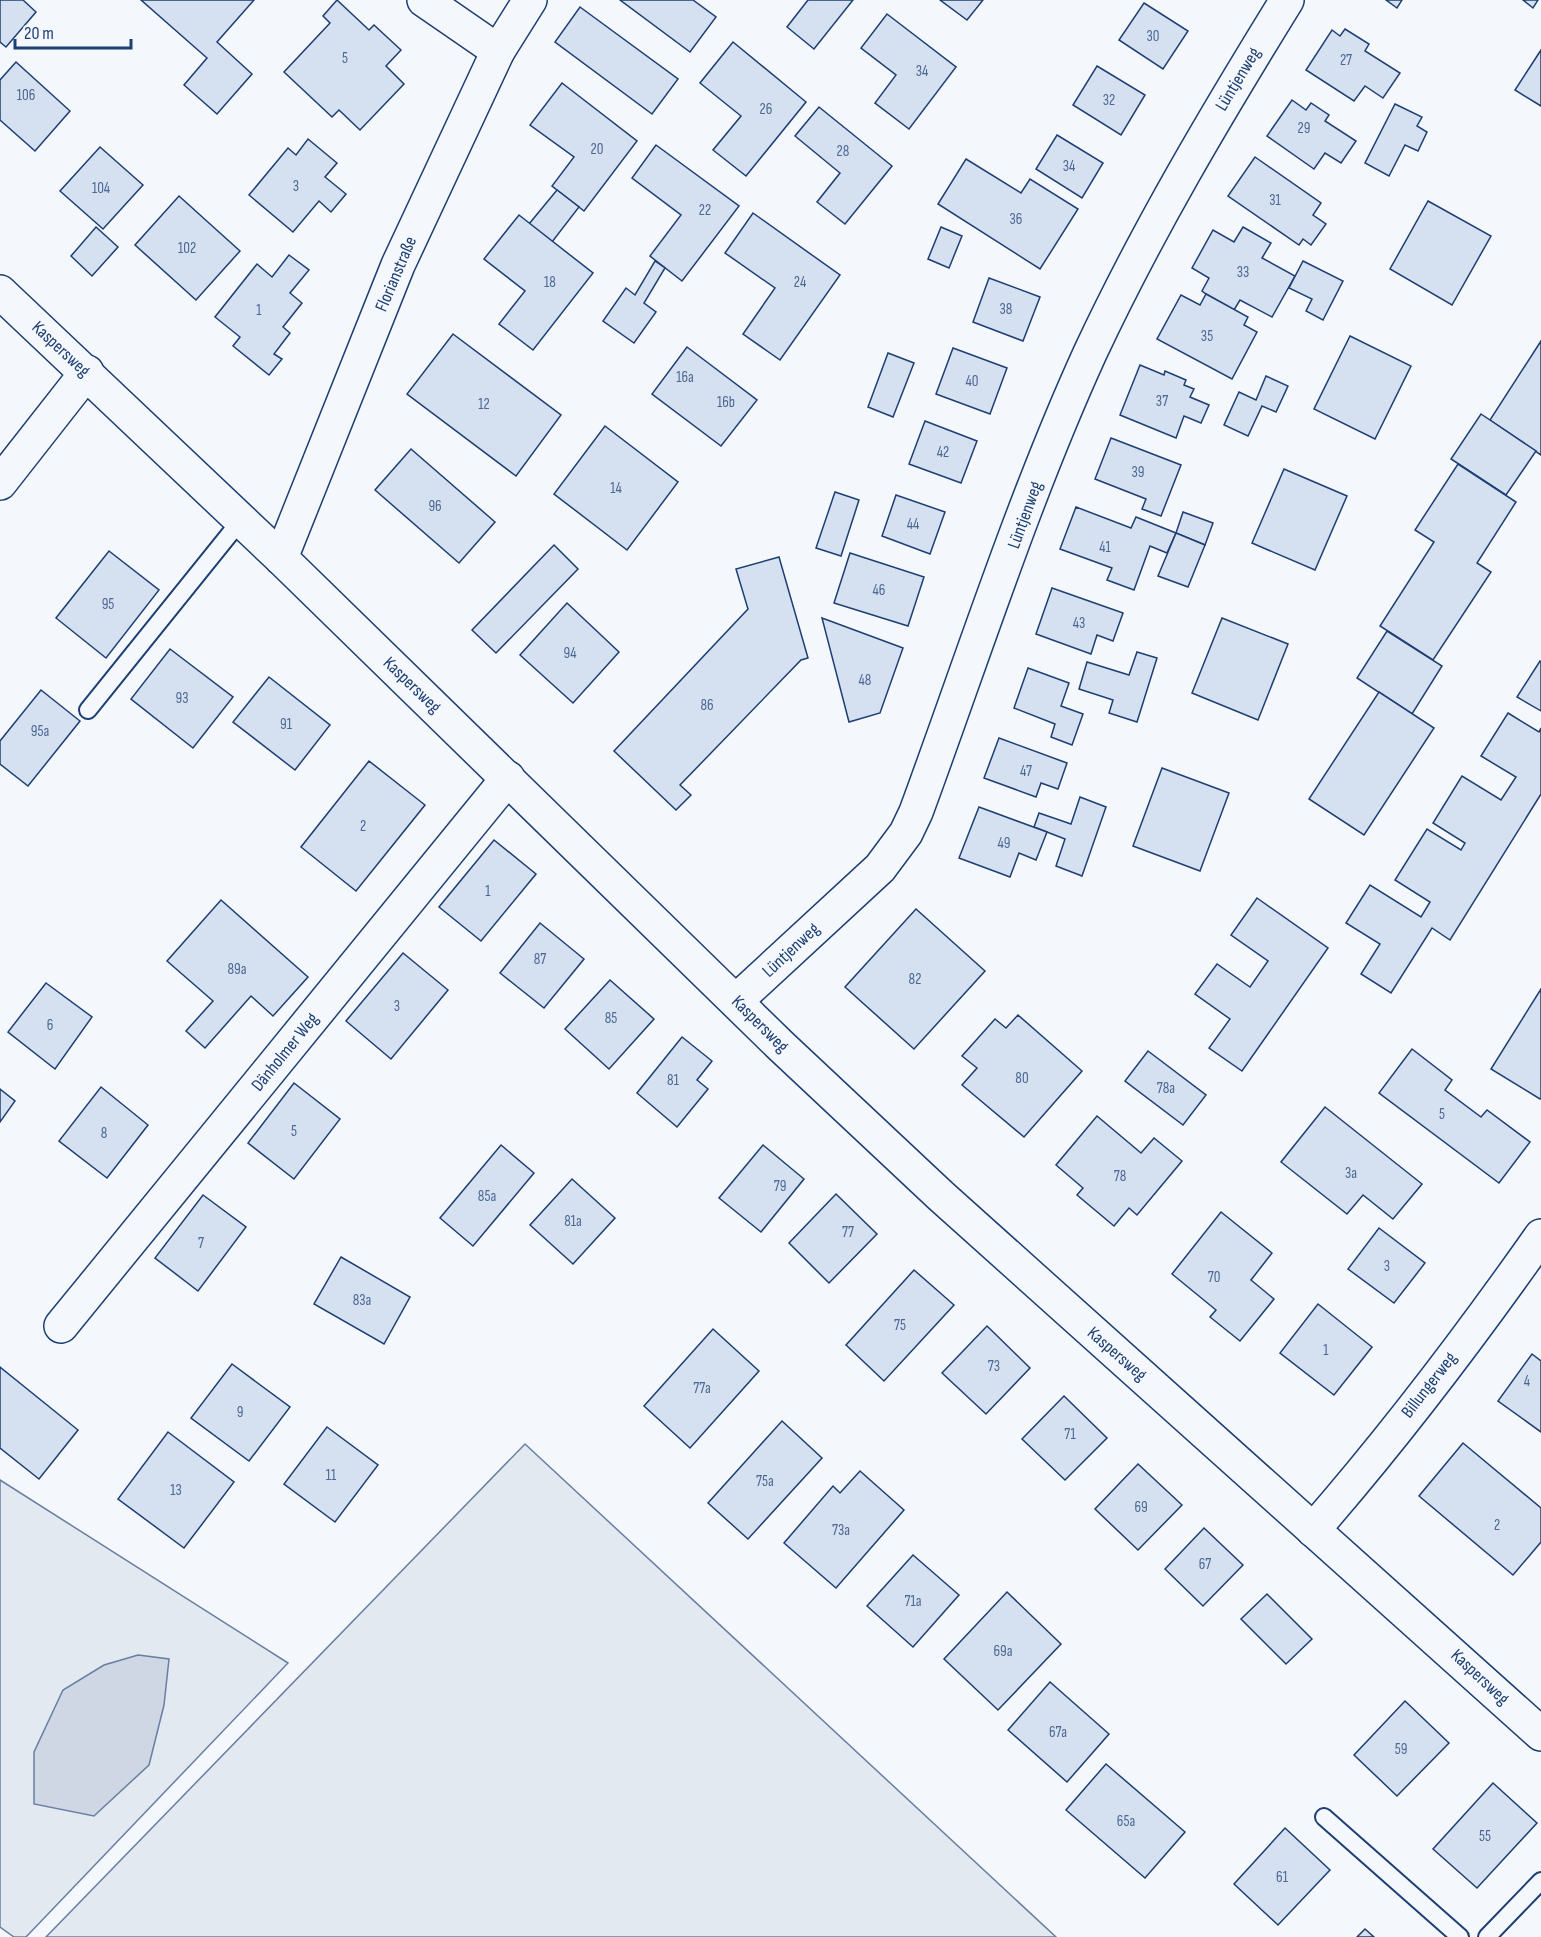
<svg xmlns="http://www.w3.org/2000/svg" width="1541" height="1937" font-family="'Sofia Sans Condensed',sans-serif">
  <rect width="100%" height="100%" fill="#f4f7fb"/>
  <!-- green -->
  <g fill="#e3e9f0" stroke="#687fa3" stroke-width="1.5">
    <polygon points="525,1444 1056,1937 46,1937"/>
    <polygon points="0,1480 288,1663 26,1937 14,1937 0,1927"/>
  </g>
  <!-- water -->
  <polygon fill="#cfd7e4" stroke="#687fa3" stroke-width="1.5" points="138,1655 169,1659 164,1705 149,1765 94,1816 34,1804 34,1752 63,1690 104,1665"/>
  <!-- building -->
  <g fill="#d5e0f0" stroke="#1d3f73" stroke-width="1.5">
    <polygon points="0,0 23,0 36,12 6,47 0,42"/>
    <polygon points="141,0 254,0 217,42 252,74 217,114 184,85 207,58"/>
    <polygon points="337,0 369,30 374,25 401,50 386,66 404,84 360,130 339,110 332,117 284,72 330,23 323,16"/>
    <polygon points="620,0 693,0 716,17 690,52"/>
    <polygon points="808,0 853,0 814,49 787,27"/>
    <polygon points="940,0 983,0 967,20"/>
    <polygon points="1386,0 1402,0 1397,8"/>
    <polygon points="1523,0 1538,0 1533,8"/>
    <polygon points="1144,3 1188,31 1163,69 1119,40"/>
    <polygon points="580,7 678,79 652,114 555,42"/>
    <polygon points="887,14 956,67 909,129 875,103 896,75 861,48"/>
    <polygon points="1345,29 1369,44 1365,51 1400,73 1383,98 1365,86 1354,101 1306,70 1332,30 1340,36"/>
    <polygon points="733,42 806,102 746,176 713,150 741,116 700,83"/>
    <polygon points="1541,50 1541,106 1515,90"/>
    <polygon points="16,62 70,111 35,151 0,120 0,80"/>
    <polygon points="1097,66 1145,95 1121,135 1073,105"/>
    <polygon points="562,83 637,141 584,211 552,186 574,157 530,125"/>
    <polygon points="1292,100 1306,110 1311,103 1329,115 1325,121 1356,141 1341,163 1325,153 1314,169 1267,136"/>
    <polygon points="1395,104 1422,117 1417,126 1427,132 1418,151 1405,145 1389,176 1365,163"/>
    <polygon points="819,107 892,166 845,224 817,202 840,173 795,136"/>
    <polygon points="1057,135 1103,163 1082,198 1036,169"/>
    <polygon points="308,139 337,163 325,177 346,194 331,212 319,201 293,232 249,195 288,148 296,155"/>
    <polygon points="656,145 739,206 682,281 650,256 681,215 632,178"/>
    <polygon points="100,147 143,185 103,229 60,191"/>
    <polygon points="1255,157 1321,203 1313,215 1326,224 1311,245 1303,239 1299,245 1228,196"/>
    <polygon points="966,159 1021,193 1030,179 1078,209 1040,269 938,204"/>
    <polygon points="557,190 579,207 552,242 529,224"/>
    <polygon points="179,196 240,251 196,300 135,245"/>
    <polygon points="1428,201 1491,236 1452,305 1390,269"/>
    <polygon points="753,213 840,275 780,360 743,334 775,288 725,253"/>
    <polygon points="519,215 593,273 533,350 499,324 525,291 484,259"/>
    <polygon points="96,227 118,247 92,276 71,256"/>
    <polygon points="941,227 962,236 949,268 928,259"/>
    <polygon points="1243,227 1271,243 1262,258 1295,276 1272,317 1240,300 1234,310 1206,294 1202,291 1209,278 1192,268 1213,230 1234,242"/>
    <polygon points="289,255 309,270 290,293 302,303 283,327 290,333 274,354 282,359 269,375 233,346 240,337 215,317 257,264 272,277"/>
    <polygon points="655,261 665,268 644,303 656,312 634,343 603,321 626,288 635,295"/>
    <polygon points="1303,261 1343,281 1323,320 1306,311 1312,299 1289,288"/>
    <polygon points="989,278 1040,297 1023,341 973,322"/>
    <polygon points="1206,294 1248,317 1244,325 1257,332 1232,379 1157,339 1181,295 1200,305"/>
    <polygon points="453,334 561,415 516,476 407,394"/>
    <polygon points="1350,336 1411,366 1375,439 1314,409"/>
    <polygon points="1541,341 1541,455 1490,420"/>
    <polygon points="687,347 757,400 721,446 652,394"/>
    <polygon points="953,348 1007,368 990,414 936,394"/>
    <polygon points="888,353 914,363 893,417 868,407"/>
    <polygon points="1140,365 1164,375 1165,371 1186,380 1184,385 1194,389 1190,397 1209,405 1201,423 1184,416 1176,438 1120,415"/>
    <polygon points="1266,376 1288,386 1276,412 1262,406 1248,436 1224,425 1239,392 1256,400"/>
    <polygon points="1481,414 1536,451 1506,495 1451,459"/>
    <polygon points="925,421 977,441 961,483 909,464"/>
    <polygon points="605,426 678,482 627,550 554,494"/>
    <polygon points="1111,438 1181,465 1161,516 1142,509 1146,499 1095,479"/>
    <polygon points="411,449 495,522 459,563 375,490"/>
    <polygon points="1458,464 1516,502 1477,563 1491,572 1433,660 1380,626 1434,542 1415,530"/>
    <polygon points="1284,469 1347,496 1315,570 1252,543"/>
    <polygon points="835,492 859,500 841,556 816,548"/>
    <polygon points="896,495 945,512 930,554 882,536"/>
    <polygon points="1076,507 1131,528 1136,517 1176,533 1167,553 1150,546 1134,590 1107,580 1112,568 1060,549"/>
    <polygon points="1183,512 1213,523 1205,545 1176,533"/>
    <polygon points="1176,533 1205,545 1188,587 1158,576"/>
    <polygon points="554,545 578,569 496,653 472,630"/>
    <polygon points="109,551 159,590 106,658 56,618"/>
    <polygon points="850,553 924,577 908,626 834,603"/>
    <polygon points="779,557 808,658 801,660 680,785 691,795 676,810 614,751 748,609 736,569"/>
    <polygon points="1052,588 1123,613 1113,641 1097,635 1091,654 1036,634"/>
    <polygon points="567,603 619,652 573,703 520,655"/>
    <polygon points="822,618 903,648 880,713 849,722"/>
    <polygon points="1222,618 1288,644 1258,720 1192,693"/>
    <polygon points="1387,631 1442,666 1412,714 1357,678"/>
    <polygon points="170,649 233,697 193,748 131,699"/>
    <polygon points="1137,652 1157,658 1137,722 1109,713 1113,700 1079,689 1087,662 1129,675"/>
    <polygon points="1540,661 1541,662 1541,711 1517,697"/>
    <polygon points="1028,668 1069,683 1061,706 1083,714 1072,745 1051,737 1055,724 1014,708"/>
    <polygon points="269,677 330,725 295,770 233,722"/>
    <polygon points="41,690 80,721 28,786 0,764 0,741"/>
    <polygon points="1379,692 1434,728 1364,835 1309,799"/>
    <polygon points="1508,713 1539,732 1541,728 1541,794 1450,940 1432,928 1391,993 1361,974 1380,944 1346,923 1370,885 1421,917 1430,902 1395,880 1427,829 1461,850 1465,843 1433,823 1462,776 1501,800 1516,777 1481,756"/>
    <polygon points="999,738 1067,763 1058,789 1041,783 1036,797 984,778"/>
    <polygon points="369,761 425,805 356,891 301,847"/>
    <polygon points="1162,768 1229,793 1200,871 1133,846"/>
    <polygon points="1080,797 1106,807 1082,876 1056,866 1065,839 1034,827 1039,813 1071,824"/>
    <polygon points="979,807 1047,832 1036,860 1019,853 1010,877 959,858"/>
    <polygon points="494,840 536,874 481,941 439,907"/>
    <polygon points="1257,898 1328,948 1242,1071 1209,1048 1230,1019 1195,994 1217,964 1250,987 1268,961 1231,935"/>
    <polygon points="221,900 308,977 273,1016 251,996 205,1048 186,1031 213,1001 167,961"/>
    <polygon points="916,909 985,971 914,1049 845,987"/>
    <polygon points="540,923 584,959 544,1008 500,973"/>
    <polygon points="403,953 448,990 391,1059 346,1021"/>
    <polygon points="610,980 654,1019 609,1069 565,1029"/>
    <polygon points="46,983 92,1017 55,1069 8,1032"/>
    <polygon points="1541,989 1541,1098 1540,1099 1491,1069"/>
    <polygon points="1018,1015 1082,1071 1024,1137 962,1085 977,1068 962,1056 995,1019 1006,1028"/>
    <polygon points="682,1037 712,1061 697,1080 708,1089 677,1127 637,1093"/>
    <polygon points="1412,1049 1452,1080 1445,1090 1481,1117 1487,1110 1530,1142 1499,1183 1379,1093"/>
    <polygon points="1148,1051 1206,1095 1183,1125 1125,1081"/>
    <polygon points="294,1083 340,1119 294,1179 248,1143"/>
    <polygon points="101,1087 148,1125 107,1178 59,1141"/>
    <polygon points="0,1089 15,1101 0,1122"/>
    <polygon points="1325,1107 1422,1184 1393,1219 1363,1195 1347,1214 1281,1162"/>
    <polygon points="1097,1116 1141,1153 1154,1138 1182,1161 1137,1215 1129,1208 1114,1226 1077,1195 1083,1188 1056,1165"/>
    <polygon points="501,1145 534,1173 473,1246 440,1218"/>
    <polygon points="763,1145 804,1179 761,1232 719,1198"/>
    <polygon points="572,1179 615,1218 573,1264 530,1225"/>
    <polygon points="836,1194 877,1234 829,1283 789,1243"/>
    <polygon points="203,1195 246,1227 198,1291 155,1258"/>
    <polygon points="1221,1212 1272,1253 1251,1280 1274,1299 1240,1341 1210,1317 1216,1310 1172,1274"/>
    <polygon points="1379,1228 1425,1263 1394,1303 1348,1269"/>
    <polygon points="341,1257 410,1297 384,1344 314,1304"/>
    <polygon points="914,1270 954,1305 884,1381 846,1345"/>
    <polygon points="1318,1304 1372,1347 1334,1395 1280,1353"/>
    <polygon points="987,1326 1030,1368 986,1414 942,1373"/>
    <polygon points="713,1329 759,1371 690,1448 644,1406"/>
    <polygon points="1532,1354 1541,1361 1541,1432 1498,1401"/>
    <polygon points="232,1364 290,1407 249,1461 191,1418"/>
    <polygon points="0,1367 78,1430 39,1479 0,1448"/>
    <polygon points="1064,1396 1107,1438 1065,1480 1022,1439"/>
    <polygon points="782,1421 822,1458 748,1539 708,1503"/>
    <polygon points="327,1427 378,1465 335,1522 284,1484"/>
    <polygon points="168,1432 234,1482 184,1548 118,1499"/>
    <polygon points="1463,1443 1541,1508 1541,1542 1513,1575 1419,1496"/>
    <polygon points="1138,1464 1182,1505 1138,1550 1095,1509"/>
    <polygon points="860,1471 904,1510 836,1588 784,1543 833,1486 840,1493"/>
    <polygon points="1204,1528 1243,1565 1203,1606 1165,1569"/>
    <polygon points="913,1555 959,1595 913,1647 867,1606"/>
    <polygon points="1007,1592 1061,1644 998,1710 944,1659"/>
    <polygon points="1267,1594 1312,1639 1286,1664 1241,1619"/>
    <polygon points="1050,1682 1109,1734 1067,1782 1008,1730"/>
    <polygon points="1405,1701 1449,1743 1397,1796 1354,1755"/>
    <polygon points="1106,1764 1185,1832 1145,1878 1066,1810"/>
    <polygon points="1493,1783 1537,1823 1477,1888 1433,1849"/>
    <polygon points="1285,1828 1330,1870 1278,1925 1234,1884"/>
    <polygon points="1365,1929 1374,1937 1357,1937"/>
  </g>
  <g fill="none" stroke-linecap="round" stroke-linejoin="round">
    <!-- service casing -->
    <g stroke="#1d3f73" stroke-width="20">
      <g id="service">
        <polyline points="88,710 241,520"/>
        <polyline points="1324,1817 1460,1937"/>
        <polyline points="1487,1937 1541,1881"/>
      </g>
    </g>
    <!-- minor casing -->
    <g stroke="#1d3f73" stroke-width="36">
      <g id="minor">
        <polyline points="424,0 498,51"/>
        <polyline points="0,292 281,558 780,1045 941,1196 1541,1734"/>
        <polyline points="0,483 87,372"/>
        <polyline points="281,558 398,265 498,51 530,0"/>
        <path d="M736 1001 880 868 906 833 916 812C972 660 1023 500 1090 353 1147 231 1216 115 1287 0"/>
        <polyline points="61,1326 508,778"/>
        <path d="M1313 1530C1394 1437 1470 1337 1541 1236"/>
      </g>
    </g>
    <!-- service -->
    <use href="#service" stroke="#f4f7fb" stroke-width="16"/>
    <!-- minor -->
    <use href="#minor" stroke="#f4f7fb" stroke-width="33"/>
  </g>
  <g text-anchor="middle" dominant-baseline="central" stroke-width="4.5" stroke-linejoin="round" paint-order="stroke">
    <!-- number labels -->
    <g font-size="15" fill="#4b6792">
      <text x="1153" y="36">30</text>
      <text x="345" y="58">5</text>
      <text x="1346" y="60">27</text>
      <text x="922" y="71">34</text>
      <text x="26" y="95">106</text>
      <text x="1109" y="100">32</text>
      <text x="766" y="109">26</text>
      <text x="1304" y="128">29</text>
      <text x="597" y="149">20</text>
      <text x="843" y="151">28</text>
      <text x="1069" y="166">34</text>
      <text x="296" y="186">3</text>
      <text x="101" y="188">104</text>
      <text x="1275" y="200">31</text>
      <text x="705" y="210">22</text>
      <text x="1016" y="219">36</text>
      <text x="187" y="248">102</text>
      <text x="1243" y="272">33</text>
      <text x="550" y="282">18</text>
      <text x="800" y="282">24</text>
      <text x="1006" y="309">38</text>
      <text x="259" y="310">1</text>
      <text x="1207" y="336">35</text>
      <text x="685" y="377">16a</text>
      <text x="972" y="381">40</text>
      <text x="1162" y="401">37</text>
      <text x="726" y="402">16b</text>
      <text x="484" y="404">12</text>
      <text x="943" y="452">42</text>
      <text x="1138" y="472">39</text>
      <text x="616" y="488">14</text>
      <text x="435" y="506">96</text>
      <text x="913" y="524">44</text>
      <text x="1105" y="547">41</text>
      <text x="879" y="590">46</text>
      <text x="108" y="604">95</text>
      <text x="1079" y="623">43</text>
      <text x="570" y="653">94</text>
      <text x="865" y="680">48</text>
      <text x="182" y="698">93</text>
      <text x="707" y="705">86</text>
      <text x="286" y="724">91</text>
      <text x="40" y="731">95a</text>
      <text x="1026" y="771">47</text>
      <text x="363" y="826">2</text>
      <text x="1004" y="843">49</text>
      <text x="488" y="891">1</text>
      <text x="540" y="959">87</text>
      <text x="237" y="969">89a</text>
      <text x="915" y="979">82</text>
      <text x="397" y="1006">3</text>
      <text x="611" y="1018">85</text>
      <text x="50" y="1025">6</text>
      <text x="1022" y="1078">80</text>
      <text x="673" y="1080">81</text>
      <text x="1166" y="1088">78a</text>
      <text x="1442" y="1114">5</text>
      <text x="294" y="1131">5</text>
      <text x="104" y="1133">8</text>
      <text x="1351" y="1173">3a</text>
      <text x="1120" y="1176">78</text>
      <text x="780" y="1186">79</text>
      <text x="487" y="1196">85a</text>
      <text x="573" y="1221">81a</text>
      <text x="848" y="1232">77</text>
      <text x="201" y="1243">7</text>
      <text x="1387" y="1266">3</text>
      <text x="1214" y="1277">70</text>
      <text x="362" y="1300">83a</text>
      <text x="900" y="1325">75</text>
      <text x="1326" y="1350">1</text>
      <text x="994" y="1366">73</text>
      <text x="1527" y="1381">4</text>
      <text x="702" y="1388">77a</text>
      <text x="240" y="1412">9</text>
      <text x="1070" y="1434">71</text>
      <text x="331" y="1475">11</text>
      <text x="765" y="1481">75a</text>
      <text x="176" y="1490">13</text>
      <text x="1141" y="1507">69</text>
      <text x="1497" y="1525">2</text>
      <text x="841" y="1530">73a</text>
      <text x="1205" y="1564">67</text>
      <text x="913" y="1601">71a</text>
      <text x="1003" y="1651">69a</text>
      <text x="1058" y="1732">67a</text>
      <text x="1401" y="1749">59</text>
      <text x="1126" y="1821">65a</text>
      <text x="1485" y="1836">55</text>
      <text x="1282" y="1877">61</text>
    </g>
    <!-- street labels -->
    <g font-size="18" fill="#1d3f73" stroke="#f4f7fb">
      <text transform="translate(1238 79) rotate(-59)">Lüntjenweg</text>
      <text transform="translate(396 274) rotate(-67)">Florianstraße</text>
      <text transform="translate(61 349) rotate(43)">Kaspersweg</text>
      <text transform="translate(1025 515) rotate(-70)">Lüntjenweg</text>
      <text transform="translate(412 685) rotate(44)">Kaspersweg</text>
      <text transform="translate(791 950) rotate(-43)">Lüntjenweg</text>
      <text transform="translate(760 1024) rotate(45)">Kaspersweg</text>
      <text transform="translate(285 1052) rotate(-51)">Dänholmer Weg</text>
      <text transform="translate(1117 1354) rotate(41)">Kaspersweg</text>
      <text transform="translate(1429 1385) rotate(-52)">Billungerweg</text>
      <text transform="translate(1480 1677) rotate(43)">Kaspersweg</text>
    </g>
  </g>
  <!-- scale -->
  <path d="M15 39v9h116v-9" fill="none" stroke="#1d3f73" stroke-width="3"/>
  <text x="24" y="39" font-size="18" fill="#1d3f73" stroke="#f4f7fb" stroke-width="4.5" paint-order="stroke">20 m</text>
</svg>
